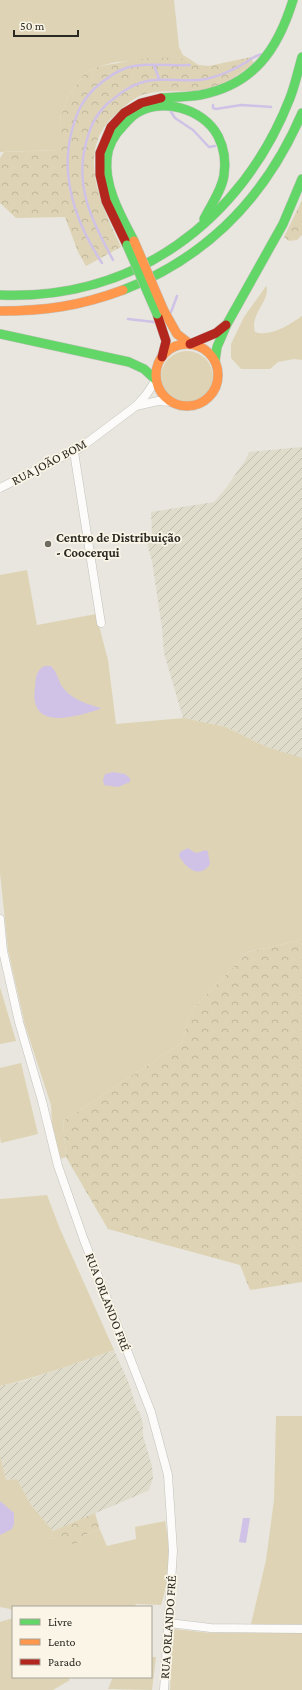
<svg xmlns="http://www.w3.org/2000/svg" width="302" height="1690" font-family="'Crimson Pro',serif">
  <defs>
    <pattern id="industrial-furrows" width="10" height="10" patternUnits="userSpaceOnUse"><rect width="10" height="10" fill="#dfdccc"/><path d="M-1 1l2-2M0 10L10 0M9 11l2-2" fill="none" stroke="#c0bdaf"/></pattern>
    <pattern id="forest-crowns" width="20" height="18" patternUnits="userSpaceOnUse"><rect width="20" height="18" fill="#ded4b5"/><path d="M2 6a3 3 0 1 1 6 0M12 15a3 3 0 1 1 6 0" fill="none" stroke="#bfb69b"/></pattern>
  </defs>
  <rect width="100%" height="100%" fill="#e8e6de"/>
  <!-- industrial -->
  <g fill="url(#industrial-furrows)">
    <polygon points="302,447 302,759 267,747 226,727 183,718 164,653 162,628 152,561 145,536 152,534 151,512 214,502 226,488 246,459 249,452"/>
    <polygon points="114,1350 128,1381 137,1409 140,1413 143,1424 143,1436 152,1466 153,1479 149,1490 143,1493 53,1531 31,1505 17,1479 6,1480 0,1455 0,1386 24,1381"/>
  </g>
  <!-- green -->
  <g fill="#ded4b5">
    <polygon points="0,0 174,0 179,47 183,55 199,65 183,59 116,62 100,66 86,72 68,96 58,125 58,150 0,152"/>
    <path d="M266 286C272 299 249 314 255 332 271 337 289 325 302 316V360L294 359 278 362 270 369H241L231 358V344L244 317Z"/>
    <circle cx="187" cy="377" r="26"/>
    <polygon points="27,570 37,625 96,614 108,660 116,724 184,718 226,727 267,747 302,758 302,940 248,952 190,1012 182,1043 63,1121 66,1157 60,1159 52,1123 51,1105 25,1025 8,950 0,873 0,575"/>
    <polygon points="0,987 16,1041 0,1044"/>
    <polygon points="21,1063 38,1134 1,1143 0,1137 0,1068"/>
    <path d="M47 1195 60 1229 114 1350C76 1363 39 1377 0 1386V1199Z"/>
    <polygon points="276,1416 302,1416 302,1624 251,1624 266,1560 274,1500"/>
    <path d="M0 1455 6 1480 17 1479 31 1505 53 1531 50 1539 61 1535 79 1542 84 1535 100 1530 107 1546 136 1539 135 1527 165 1521C171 1548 170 1578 161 1605L136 1604 134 1607H13V1611L10 1609 0 1607Z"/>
    <polygon points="13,1618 13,1677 67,1677 70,1680 53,1690 0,1690 0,1622"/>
    <polygon points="173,1629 211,1633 302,1633 302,1690 170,1690"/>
    <polygon points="151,1657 156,1657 152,1690 108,1689 113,1677 151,1677"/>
  </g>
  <!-- forest -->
  <g fill="url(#forest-crowns)">
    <path d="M154 57 183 59 199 65 209 66 251 57 254 64C234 78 219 89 194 91 177 92 161 90 145 94 134 97 125 106 117 113 73 150 102 206 121 247L86 266 78 252 65 217 16 218 0 203V158L4 152 58 150V125L68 96 86 72 100 66Z"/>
    <polygon points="302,200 302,235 297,240 289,241 284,237"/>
    <polygon points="302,940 302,1282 250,1290 240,1265 108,1229 66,1157 63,1121 182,1043 190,1012 248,952"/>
    <path d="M95 1513 100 1530 84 1535 79 1542 72 1544C66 1534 60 1535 50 1539L53 1531Z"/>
  </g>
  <!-- water -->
  <g fill="#d0c2e6">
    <path d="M44 666H51C56 671 58 678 61 685 69 698 86 704 101 708L100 709C75 717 28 732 35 687 36 678 35 672 44 666Z"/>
    <polygon points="113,772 125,774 130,778 130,782 118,787 104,785 103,780 105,774"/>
    <path d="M188 848C198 855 195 853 206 850L208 852 210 864C199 880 186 868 179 856L180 852Z"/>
    <polygon points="0,1501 14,1513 14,1524 12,1529 0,1535"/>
    <polygon points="243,1518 250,1518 246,1543 239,1542"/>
  </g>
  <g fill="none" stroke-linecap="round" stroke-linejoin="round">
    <!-- stream -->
    <g stroke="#d0c2e6" stroke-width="2.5">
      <polyline points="154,65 159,79"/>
      <polyline points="213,105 213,108 216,109 241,105 271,107"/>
      <polyline points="171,112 175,118 193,130 209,147 215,146"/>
      <path d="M113 260C93 223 74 187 86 143 90 127 95 116 107 104 117 96 127 87 140 83 161 76 184 83 206 79 220 76 233 70 245 63 251 59 257 54 264 54"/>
      <path d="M102 263C76 223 59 178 72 130 77 112 81 102 95 88 104 80 114 72 126 68 145 62 169 66 190 65"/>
      <polyline points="171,312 177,296"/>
      <polyline points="128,319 154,322"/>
    </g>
    <!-- street casing -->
    <g stroke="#c3c2bc" stroke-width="9">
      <g id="street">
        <polyline points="136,406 158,401 170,402"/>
        <polyline points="74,452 101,623"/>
        <polyline points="0,488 80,448 136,406 146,395 156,380"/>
        <polyline points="0,919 3,951 19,1022 42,1101 58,1166 84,1240 151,1412 168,1475 173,1551 164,1690"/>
        <polyline points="169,1623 211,1628 302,1629"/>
      </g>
    </g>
    <!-- fast casing -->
    <g stroke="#c3c2bc" stroke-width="10">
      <g id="fast">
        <path d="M161 98C174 97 187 97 200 95 254 85 278 49 293 0"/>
        <path d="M134 241C121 216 104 187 107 158 108 146 115 134 123 126 126 123 130 118 134 115 160 96 203 108 218 136 224 148 226 162 224 175 222 190 211 205 204 219"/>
        <path d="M123 290C208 257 266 197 302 113"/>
        <path d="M0 295C134 301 242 221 290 98 295 85 298 71 302 57"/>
        <polyline points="0,334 129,362 144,369 156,380"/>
        <polyline points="215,361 217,347 227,324 283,224 302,179"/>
      </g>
    </g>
    <!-- slow casing -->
    <g stroke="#c3c2bc" stroke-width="10">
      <g id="slow">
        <path d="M0 311C45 311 80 306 123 290"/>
        <polyline points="164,311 177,334 190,344"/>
        <circle cx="187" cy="375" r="31"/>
      </g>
    </g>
    <!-- jam casing -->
    <g stroke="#c3c2bc" stroke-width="10">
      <g id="jam">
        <polyline points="127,245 106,201 100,175 100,153 111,127 124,113 141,103 161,98"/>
        <polyline points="157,314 166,341 162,357"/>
        <polyline points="190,344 216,333 226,325"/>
      </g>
    </g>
    <!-- street -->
    <use href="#street" stroke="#fcfbfa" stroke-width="8"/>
    <!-- fast -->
    <use href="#fast" stroke="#63d668" stroke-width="9"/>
    <!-- slow -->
    <use href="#slow" stroke="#ff974d" stroke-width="9"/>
    <!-- jam -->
    <use href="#jam" stroke="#b3261e" stroke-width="9"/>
    <!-- fast-bridge casing -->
    <g stroke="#c3c2bc" stroke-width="10" stroke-linecap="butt">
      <polyline id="fast-bridge" points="127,245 157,314"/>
    </g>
    <!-- slow-bridge casing -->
    <g stroke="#c3c2bc" stroke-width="10" stroke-linecap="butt">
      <polyline id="slow-bridge" points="134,241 164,311"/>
    </g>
    <!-- fast-bridge -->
    <use href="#fast-bridge" stroke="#63d668" stroke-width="9"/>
    <!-- slow-bridge -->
    <use href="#slow-bridge" stroke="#ff974d" stroke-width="9"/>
  </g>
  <!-- markers -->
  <circle fill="#6d6b64" stroke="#faf5e6" stroke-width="1.5" cx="48" cy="544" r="4"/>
  <g text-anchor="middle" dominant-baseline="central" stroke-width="3.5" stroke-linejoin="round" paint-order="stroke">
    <!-- street labels -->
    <g font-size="13" fill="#2b2923" stroke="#faf5e6">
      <text transform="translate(49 462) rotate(-28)">RUA JOÃO BOM</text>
      <text transform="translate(108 1302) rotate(69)">RUA ORLANDO FRÉ</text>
      <text transform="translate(168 1627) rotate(-86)">RUA ORLANDO FRÉ</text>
    </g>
    <!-- poi labels -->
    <g font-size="13" font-weight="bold" fill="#2b2923" stroke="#faf5e6" text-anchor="start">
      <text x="56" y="537">Centro de Distribuição<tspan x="56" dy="15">- Coocerqui</tspan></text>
    </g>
  </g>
  <!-- legend -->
  <rect x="12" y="1606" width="140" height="72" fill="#faf5e6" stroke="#a7a398"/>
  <rect x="20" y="1619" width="20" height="6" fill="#63d668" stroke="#a7a398"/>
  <text x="48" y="1626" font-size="12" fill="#2b2923">Livre</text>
  <rect x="20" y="1639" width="20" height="6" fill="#ff974d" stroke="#a7a398"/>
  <text x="48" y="1646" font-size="12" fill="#2b2923">Lento</text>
  <rect x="20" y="1659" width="20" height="6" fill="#b3261e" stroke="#a7a398"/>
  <text x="48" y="1666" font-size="12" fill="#2b2923">Parado</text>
  <!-- scale -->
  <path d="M14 30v6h64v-6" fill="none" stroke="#2b2923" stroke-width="2"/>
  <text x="20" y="30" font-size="12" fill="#2b2923" stroke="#faf5e6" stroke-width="3" paint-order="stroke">50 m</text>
</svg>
